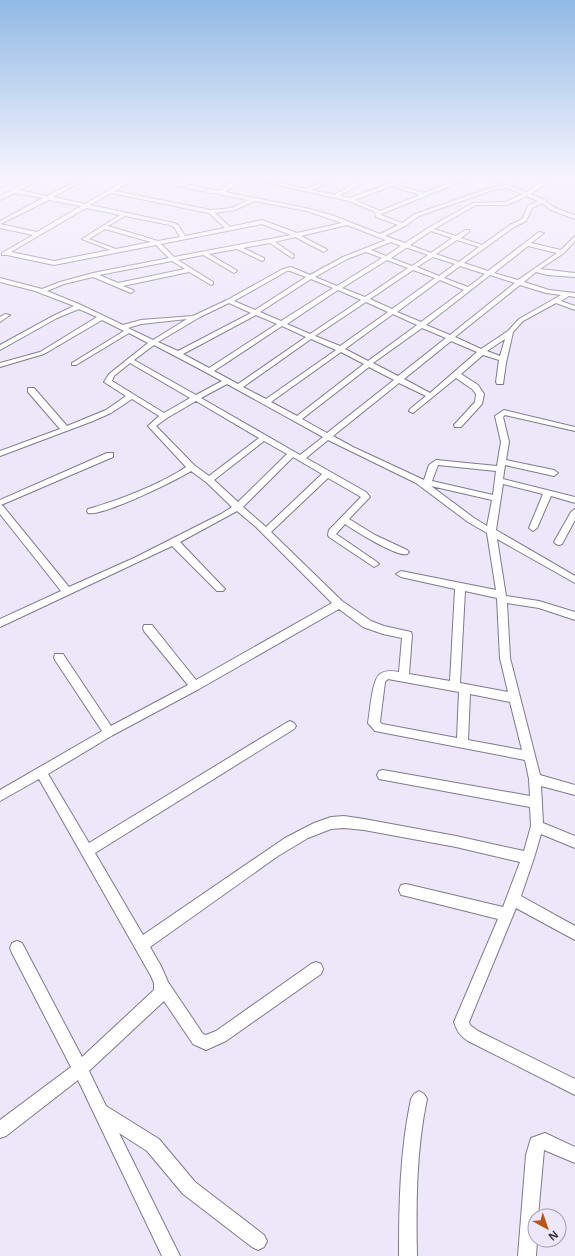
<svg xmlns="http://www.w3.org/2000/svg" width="575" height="1256" font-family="'Noto Sans',sans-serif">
  <rect width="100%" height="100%" fill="#ede7fa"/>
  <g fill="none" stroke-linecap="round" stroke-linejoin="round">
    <!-- minor casing -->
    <g stroke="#7f7a8b" stroke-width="2">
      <g id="minor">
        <polygon points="14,178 21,178 0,187 0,184"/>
        <path d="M36 178H43L19 190 47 196 82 178H88L53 197 85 204 129 178H135L115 191 211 210 232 208 248 200 137 178H149L181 184 191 178H197L187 185 220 191 237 178H243L225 192 310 209 334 216 380 234 398 225 376 217 375 212 349 201 247 178H257L307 189 329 178H336L312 190 334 195 356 182H360V184L339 196 350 198 405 178H412L396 185 424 193 463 178H470L381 214V215L402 223 415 214 493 187 505 186 502 182 491 178H500L506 181 512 178H519L508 184 510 186 526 192 548 178H554L531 194 543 199 555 208 575 215V219L551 210 542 203 532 208 526 221 514 227 464 263 488 271 539 232 544 233 531 243 561 250 575 236V241L564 253 540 269 575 273V277L547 275 536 272 524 282 549 290 575 293V297L569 296 561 301 575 306V310L556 303 523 321 513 332 506 363 503 384H497L496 382 499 360 483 355 461 374 478 385 484 394 482 404 461 427H455L454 425 475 402 476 394 472 389 456 378 413 413 409 411 410 409 426 396 399 383 333 436 353 447 424 480 429 465 436 460 497 466 501 442 495 416 504 410 575 427V431L505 415 503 417 509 442 506 460 554 470 558 473 554 476 505 465 503 479 575 497V503L551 496 537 528 533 531 529 528 543 494 503 484 496 530 575 576V583L497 539 506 596 539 601 575 612V620L539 608 507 603 510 658 540 775 575 785V795L541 786 543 823 575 836V848L541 834 534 858 521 896 575 926V940L516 908 469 1022 470 1025 478 1031 575 1079V1095L468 1041C460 1036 457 1031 454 1022L498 919 406 896 401 895 399 890 401 885 406 884 503 907 520 862 456 847 364 830 344 828 331 829 308 838 278 856 150 947 161 966 168 982 203 1034 206 1035 216 1031 311 964 316 962 321 964 323 969 321 974 226 1041 206 1050 193 1044 164 1001 89 1071 106 1106 159 1139 195 1182 264 1235 267 1241 264 1247 258 1250 252 1247 183 1194 147 1151 119 1133 180 1256H162L78 1080 6 1136 0 1138V1120L71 1067 12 953 10 948 12 943 17 941 22 943 82 1057 154 990V983L151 976 39 779 0 801V790L102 731 55 660 54 657 55 654H63L111 726 188 685 144 631 143 628 144 625H152L196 680 332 603 256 527 237 511 180 542 223 587 225 589 223 591H217L172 546 0 627V619L61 591 0 514V500L107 453H113V457L1 505 3 506 69 587 134 558 221 514 232 507 206 482 191 471C177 480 102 517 88 513L87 511 88 509C117 501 161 484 186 467L148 426 159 416 132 399 111 413 93 421 0 456V451L60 429 28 392V388H34L67 426 106 410 126 396 104 382 109 374 148 343 129 333 76 365H72V363L124 331 102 320 44 354 0 367V363L40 352 97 317 79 309 57 318 0 350V345L53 316 74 306 35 291 0 282V278L42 289 60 282 93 273 169 258 156 245 54 265 7 255H2V253L33 235 0 228V221L43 198 15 193 0 200V196ZM392 186 420 195 380 211 355 200ZM508 188 522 194 506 202 473 203 428 228 405 243 385 236 405 226 419 216 496 189ZM111 193 209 213 225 228 185 236 178 225 174 223 90 205ZM527 196 538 201 528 206 522 219 510 225 482 245 461 238 469 232V230H465L456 236 434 229 476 205H507ZM49 200 81 206 37 232 0 224ZM254 201 307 211 342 223 297 233 262 220 230 227 215 213 235 210ZM86 208 120 215 82 239 110 250 54 261 11 252ZM125 216 170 225 174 227 180 237 158 241 108 226ZM262 224 291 235 174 257 161 244ZM347 225 386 240 343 257 310 275 291 267 283 269 227 300 193 316 141 320 123 325 81 305 47 291 64 284 93 277 131 293 134 291 133 290 123 286 189 272 211 285 213 284V282L178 260 203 255 234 273 237 271 236 270 209 254 237 249 262 261 264 260V258L243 248 270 243 292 258 294 257V255L275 242 295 237 324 252 327 250 326 249 301 236ZM105 229 151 242 116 249 89 239ZM431 231 452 238 431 253 410 245ZM457 240 479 247 459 262 436 254ZM391 242 401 246 386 256 371 250ZM528 246 557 253 518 280 494 273ZM406 248H408L428 255 412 266 391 258ZM366 252 382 258 337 286 315 277 347 259ZM433 257 455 264 439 276 417 267ZM387 260 408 268 365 297 342 288ZM172 261 185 269 118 283 99 275ZM460 266 485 274 468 287 444 278ZM413 270 435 278 392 309 370 299ZM287 271H290L306 277 255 310 234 301ZM490 275 515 283 450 335 426 325ZM311 279 333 288 281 321 260 312ZM440 280 464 290 421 322 397 312ZM520 285 546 293 561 295 519 319 508 331 481 349 455 337ZM338 290 361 300 310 334 287 324ZM366 302 388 312 340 346 315 336ZM229 303 251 313 178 351 158 342 200 317ZM393 314 417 325 368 361 345 349ZM256 315 277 324 209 368 183 354ZM187 319 153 340 128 328 141 324ZM282 326 306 337 238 384 214 371ZM422 328 446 338 398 376 373 363ZM311 339 336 350 266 399 243 387ZM505 339 500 356 487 351ZM451 341 477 352 430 393 404 379ZM154 345C177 357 200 369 222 381L196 395 134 360ZM341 352 364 364 297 416 271 402ZM130 363 190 398 164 413 112 381 114 376ZM369 367 394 380 327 433 302 419ZM227 384 323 437 300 455 201 398ZM196 401 259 438 209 476 194 465 156 426 167 418ZM328 440 416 483 468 522 487 533 496 590 401 571 396 574 401 577 455 589 450 681 409 674 412 635 411 632 384 626 371 621 342 601 271 532 328 478 361 497 329 530 328 535 329 537 374 567 379 564 377 562 336 534 345 524C355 531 397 557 407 554L409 552 407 550 375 535 349 519 370 497 366 492 306 458ZM264 441 287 454 238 502 214 480ZM293 457 322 474 266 527 243 507ZM438 465 496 471 493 495 432 481ZM431 486 492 500 487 526 474 518ZM465 591 497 598 500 658 508 692 460 683ZM339 609 363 627 383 634 402 638 399 672C393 671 386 670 380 674 372 679 370 712 368 723L375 731 525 760 529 779 530 796 383 770 379 771 377 775 379 779 530 807 531 826 524 851 456 836 364 819 344 816 331 817 314 823 285 838 143 935 95 853 294 729 296 726 294 723 290 721 286 723 89 843 48 774 113 735 199 689ZM388 679 459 692 457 738 382 724 380 722 385 682ZM470 694 510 702 522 750 468 740Z"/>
        <polygon points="5,314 10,315 0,322 0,317"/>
        <polygon points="575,509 575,520 562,544 559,545 556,544 554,542 571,512"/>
        <path d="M419 1091 424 1094 427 1099C416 1151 416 1203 417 1256H399C399 1203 400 1151 411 1099L414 1094Z"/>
        <polygon points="545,1133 575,1147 575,1163 544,1150 538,1216 535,1216 535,1240 537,1240 536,1256 518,1256 526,1155 531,1138"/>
      </g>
    </g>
    <!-- minor -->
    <use href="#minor" fill="#fff" fill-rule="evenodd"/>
  </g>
  <!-- sky -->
  <linearGradient id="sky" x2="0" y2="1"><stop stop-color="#91bae5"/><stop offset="0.5" stop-color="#f7f4fd"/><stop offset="1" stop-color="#f7f4fd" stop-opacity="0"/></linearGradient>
  <rect width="575" height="354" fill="url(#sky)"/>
  <!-- north arrow -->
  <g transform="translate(547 1228) rotate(140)"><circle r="19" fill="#ede7fa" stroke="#a4a0ae"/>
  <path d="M0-3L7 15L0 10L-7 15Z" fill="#b85718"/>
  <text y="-6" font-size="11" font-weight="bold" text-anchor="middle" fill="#37353c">N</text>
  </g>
</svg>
